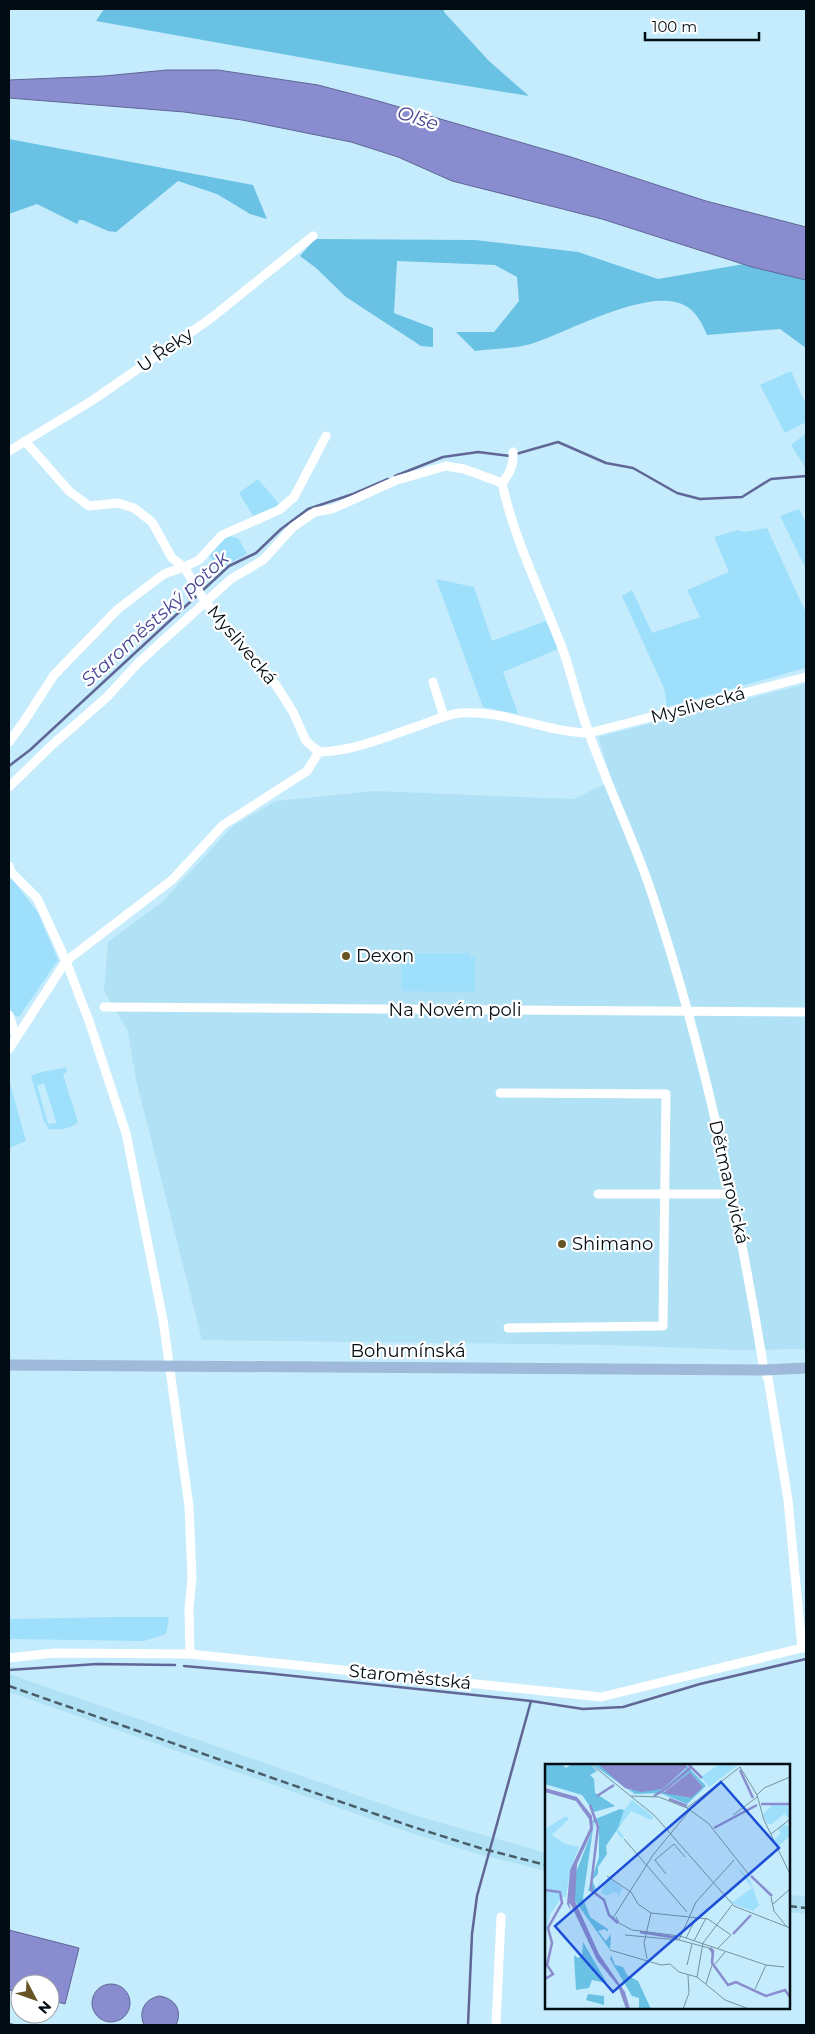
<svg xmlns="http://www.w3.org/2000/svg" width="815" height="2034" font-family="Montserrat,sans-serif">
  <rect width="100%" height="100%" fill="#c4ecfd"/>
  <!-- built -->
  <g fill="#b0e1f5">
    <polygon points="806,684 806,1349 739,1350 611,1345 202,1340 136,1080 128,1031 104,991 108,942 162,902 233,826 276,801 374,791 573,799 612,781 598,737"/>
    <polygon points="9,1674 414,1815 546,1853 546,1871 478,1854 408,1832 9,1692"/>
    <polygon points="789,1895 806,1896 806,1914 789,1912"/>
  </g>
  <!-- green -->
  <g fill="#9edffb" fill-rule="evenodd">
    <polygon points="791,371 806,405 806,422 785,433 760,385"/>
    <polygon points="806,434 806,469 791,445"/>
    <polygon points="258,479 280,505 253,516 239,493"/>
    <polygon points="799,509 806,523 806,569 780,516"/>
    <polygon points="767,528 806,613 806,671 805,668 667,707 664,688 622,596 632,590 652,633 700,617 687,590 729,572 714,537 737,530 744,532"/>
    <polygon points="228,536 238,538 247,554 219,569 208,554"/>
    <polygon points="436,579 474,587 492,641 546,621 558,649 503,672 518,714 483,707"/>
    <polygon points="9,875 38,913 58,960 19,1017 12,1014 9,1006"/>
    <polygon points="401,953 469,953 470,957 475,957 475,992 401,991"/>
    <path d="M66 1067 67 1072 63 1074 64 1078 78 1122C71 1129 59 1130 49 1129L44 1121 31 1076C42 1070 55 1071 66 1067ZM44 1083 56 1121V1123L48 1124 38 1088V1085Z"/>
    <polygon points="9,1080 26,1141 9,1148"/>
    <polygon points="117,1617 169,1617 166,1634 144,1641 9,1639 9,1619"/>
  </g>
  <!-- forest -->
  <g fill="#69c1e4">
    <polygon points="104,9 444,9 444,12 489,61 529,96 406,76 96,21"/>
    <polygon points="9,139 253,185 267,219 250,214 217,194 178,181 116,232 108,231 83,220 79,220 77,224 37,204 9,214"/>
    <path d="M315 239 475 240 578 252 658 279 744 264 806 280V348L780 329 707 335C702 323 696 311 684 305 647 287 569 332 531 344 513 349 493 348 475 351L456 332H494L519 301 517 277 495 265 397 261 394 313 433 328V347L421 346 346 297 316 268 300 256Z"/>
  </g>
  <!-- water -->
  <g fill="#898cce" stroke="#606696">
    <polygon points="167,70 218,70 318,85 375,100 571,157 706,201 806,227 806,280 752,267 602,219 452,181 398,157 351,142 242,120 184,112 9,98 9,80 104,76"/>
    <polygon points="9,1930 79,1948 65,2004 50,2000 50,1984 20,1984 20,1993 9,1990"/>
    <circle cx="111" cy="2003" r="19"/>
    <path d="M159 1996C175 1998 183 2011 176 2025H144C138 2011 145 1999 159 1996Z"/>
  </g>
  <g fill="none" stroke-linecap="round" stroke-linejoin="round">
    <!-- stream -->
    <g stroke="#606696" stroke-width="2.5">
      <polyline points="516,454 558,442 606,463 633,468 677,493 700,499 742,497 771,479 806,476"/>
      <polyline points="395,476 443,457 478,452 510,456"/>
      <polyline points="9,766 30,750 229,566 256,553 281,529 308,509 353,494 388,479"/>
      <polyline points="184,1666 265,1673 531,1701 583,1709 623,1707 700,1684 806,1659"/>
      <polyline points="9,1670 97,1664 175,1665"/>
      <polyline points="9,2024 13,2025"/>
      <polyline points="468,2025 472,1934 477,1896 531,1701"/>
    </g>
    <!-- minor -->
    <g stroke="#fff" stroke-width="9">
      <path d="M25 441 69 491 89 506 118 503 134 508 152 522 172 558 184 567 206 603 276 685 293 712 306 741 319 752C355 751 388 736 421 725 434 720 448 714 461 713 505 710 545 732 589 733L806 677"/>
      <polyline points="9,451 93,400 210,319 313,236"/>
      <path d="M502 483C515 543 543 596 564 653 573 680 579 707 589 733 608 788 634 839 652 894 704 1049 738 1209 764 1370L768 1378 788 1500 802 1648"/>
      <path d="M502 483C510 474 514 464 513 452"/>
      <polyline points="433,682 444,717"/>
      <polyline points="9,742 23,723 54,675 118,609 164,574 184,567 199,560 222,535 279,510 294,497 326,436"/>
      <polyline points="9,787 51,746 107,697 139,662 231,579 263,560 293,527 315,512 332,509 397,480 446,466 464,469 502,483"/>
      <polyline points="9,866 11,872 37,898 66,961 89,1021 126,1133 163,1320 189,1506 192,1578 189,1609 190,1654"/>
      <polyline points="104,1007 806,1012"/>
      <polyline points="9,1015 16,1036"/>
      <polyline points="9,1049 66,961 172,880 223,825 307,771 319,752"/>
      <polyline points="500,1093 666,1094 663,1326 508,1328"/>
      <polyline points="598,1194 732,1194"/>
      <polyline points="9,1658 54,1653 190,1654 601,1697 806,1647"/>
      <polyline points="496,2025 501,1917"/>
    </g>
    <!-- major -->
    <polyline stroke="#9eb9d9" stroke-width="11" points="9,1365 764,1370 806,1368"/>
    <!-- rail -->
    <g stroke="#495e68" stroke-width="2.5" stroke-dasharray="8 4" stroke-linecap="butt">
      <polyline points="9,1686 410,1826 480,1848 546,1865"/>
      <polyline points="789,1906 806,1908"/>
    </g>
  </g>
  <!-- markers -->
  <g fill="#675523" stroke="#fff" stroke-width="2">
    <circle cx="346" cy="956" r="5"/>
    <circle cx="562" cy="1244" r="5"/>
  </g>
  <g text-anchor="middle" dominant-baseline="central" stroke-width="4.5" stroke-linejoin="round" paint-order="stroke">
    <!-- street labels -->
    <g font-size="18" fill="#020d13" stroke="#fff">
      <text transform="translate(165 350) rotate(-35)">U Řeky</text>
      <text transform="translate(242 645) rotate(50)">Myslivecká</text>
      <text transform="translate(698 705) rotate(-15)">Myslivecká</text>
      <text x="455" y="1010">Na Novém poli</text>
      <text transform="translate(729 1182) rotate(77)">Dětmarovická</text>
      <text x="408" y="1351">Bohumínská</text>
      <text transform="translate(410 1677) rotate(6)">Staroměstská</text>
    </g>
    <!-- poi labels -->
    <g font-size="18" fill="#020d13" stroke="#fff" text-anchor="start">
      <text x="356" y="956">Dexon</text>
      <text x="572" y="1244">Shimano</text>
    </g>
    <!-- water labels -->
    <g font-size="19" font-style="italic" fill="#484596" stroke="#fff">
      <text transform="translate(418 118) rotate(18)">Olše</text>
      <text transform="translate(155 619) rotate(-42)">Staroměstský potok</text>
    </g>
  </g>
  <!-- overview -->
  <g transform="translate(545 1764)">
    <rect width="245" height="245" fill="#c4ecfd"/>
    <path d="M174 0 192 2 164 23 156 13ZM87 36 109 53 106 56 86 47 73 65 79 73 77 75 71 67 74 53ZM228 40 245 42V55L239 50 227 60H222L218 50ZM21 52 24 55 7 71 20 80 34 83 25 106 21 133H17L5 150 0 176V65ZM239 60 245 63V71L233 83 229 76 236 69 233 65ZM189 99 205 116 214 141 208 147 188 140 184 134 188 138 207 124ZM63 113 78 124 72 135 73 130 69 128 61 132 56 128Z" fill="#9edffb"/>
    <path d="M0 0H17L21 4 27 0H45L52 7 45 11 49 15 50 29 70 42 49 48 37 31 0 20ZM47 0H53L86 26 118 25 141 5 140 0 161 22 142 40 115 29 90 30ZM145 8 158 23 145 34 118 28ZM75 45 79 46 73 64 61 82 62 90 53 103V110L47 116 51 125 58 113 50 128 43 127 54 93V60L49 58 38 134 45 153 63 165 62 168 60 165 53 167 61 177 66 170 65 186 30 137V111L48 65V56ZM38 178 62 219 47 216 44 224 31 226 29 191 33 194 37 191ZM66 191 70 201 78 203 82 211 93 217 106 245H94V234L87 232 65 195ZM43 230 59 232V241L41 236Z" fill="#69c1e4" fill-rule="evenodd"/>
    <path d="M53 0H140L142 3 118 25 96 28 80 24ZM145 8 158 23 146 34 118 29ZM0 24 32 33 47 52 48 65 32 100 30 137 54 190 80 228 85 245H81L73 222 52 196 26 141 24 139 26 147 22 140 25 106 45 64 44 55 31 37 0 28Z" fill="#898cce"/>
    <path fill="none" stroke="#898cce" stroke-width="2.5" d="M143 0 157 14M195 6 208 34M52 32 69 21M109 32 122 24 145 4M124 35 142 42M216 40H245M45 41 53 63 46 122 47 127 59 136 64 151 73 159M169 64 212 41M206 112 227 132M0 126 15 128 17 139 3 164 7 179 2 201 8 210 0 215M95 168 133 174M188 170 206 151M165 184 168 187 167 199 183 221 191 218 221 232 240 226 245 233"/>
    <path fill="none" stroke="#76939f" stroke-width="1" d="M46 0 109 51 189 142 245 164M212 31 219 24 245 13M86 32 114 33 142 44 163 59 205 112M142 44 195 3 212 31 219 56 245 110M188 51 212 33M226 70 244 56M79 75 142 148M121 110 110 96 129 80 140 93M62 112 86 128 93 140 106 149 99 179 102 195M226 133 229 147 242 163M228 140 245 125M106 149 163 155 186 171 172 185M71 153 74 159 87 166 135 172 221 201 239 203M68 154 108 91 145 46M80 171 134 176 164 184 167 189M141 174 151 154M134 176 151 138 189 96M149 177 161 154M65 186 116 201 125 200 134 208 152 213 180 236 204 245M170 200 180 188M142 201 147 180M152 213 158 179 187 141M161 220 167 201M210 225 221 201M138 245 144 229 143 211"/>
    <path fill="#1d4ed8" fill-opacity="0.15" stroke="#1d4ed8" stroke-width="2.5" d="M176 18 234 84 68 228 10 162Z"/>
    <rect width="245" height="245" fill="none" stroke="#020d13" stroke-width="2.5"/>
  </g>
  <!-- border -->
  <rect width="815" height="2034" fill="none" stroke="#020d13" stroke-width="20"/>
  <!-- north arrow -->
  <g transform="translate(35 1999) rotate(131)"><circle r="24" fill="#ffffff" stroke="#9a9ea1"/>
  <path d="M0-4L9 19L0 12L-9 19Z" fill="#675523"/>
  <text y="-8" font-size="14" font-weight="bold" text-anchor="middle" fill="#020d13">N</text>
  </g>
  <!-- scale -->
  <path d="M645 32v8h114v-8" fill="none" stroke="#020d13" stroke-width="2.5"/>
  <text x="652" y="32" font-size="15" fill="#020d13" stroke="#ffffff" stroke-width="4" paint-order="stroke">100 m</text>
</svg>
